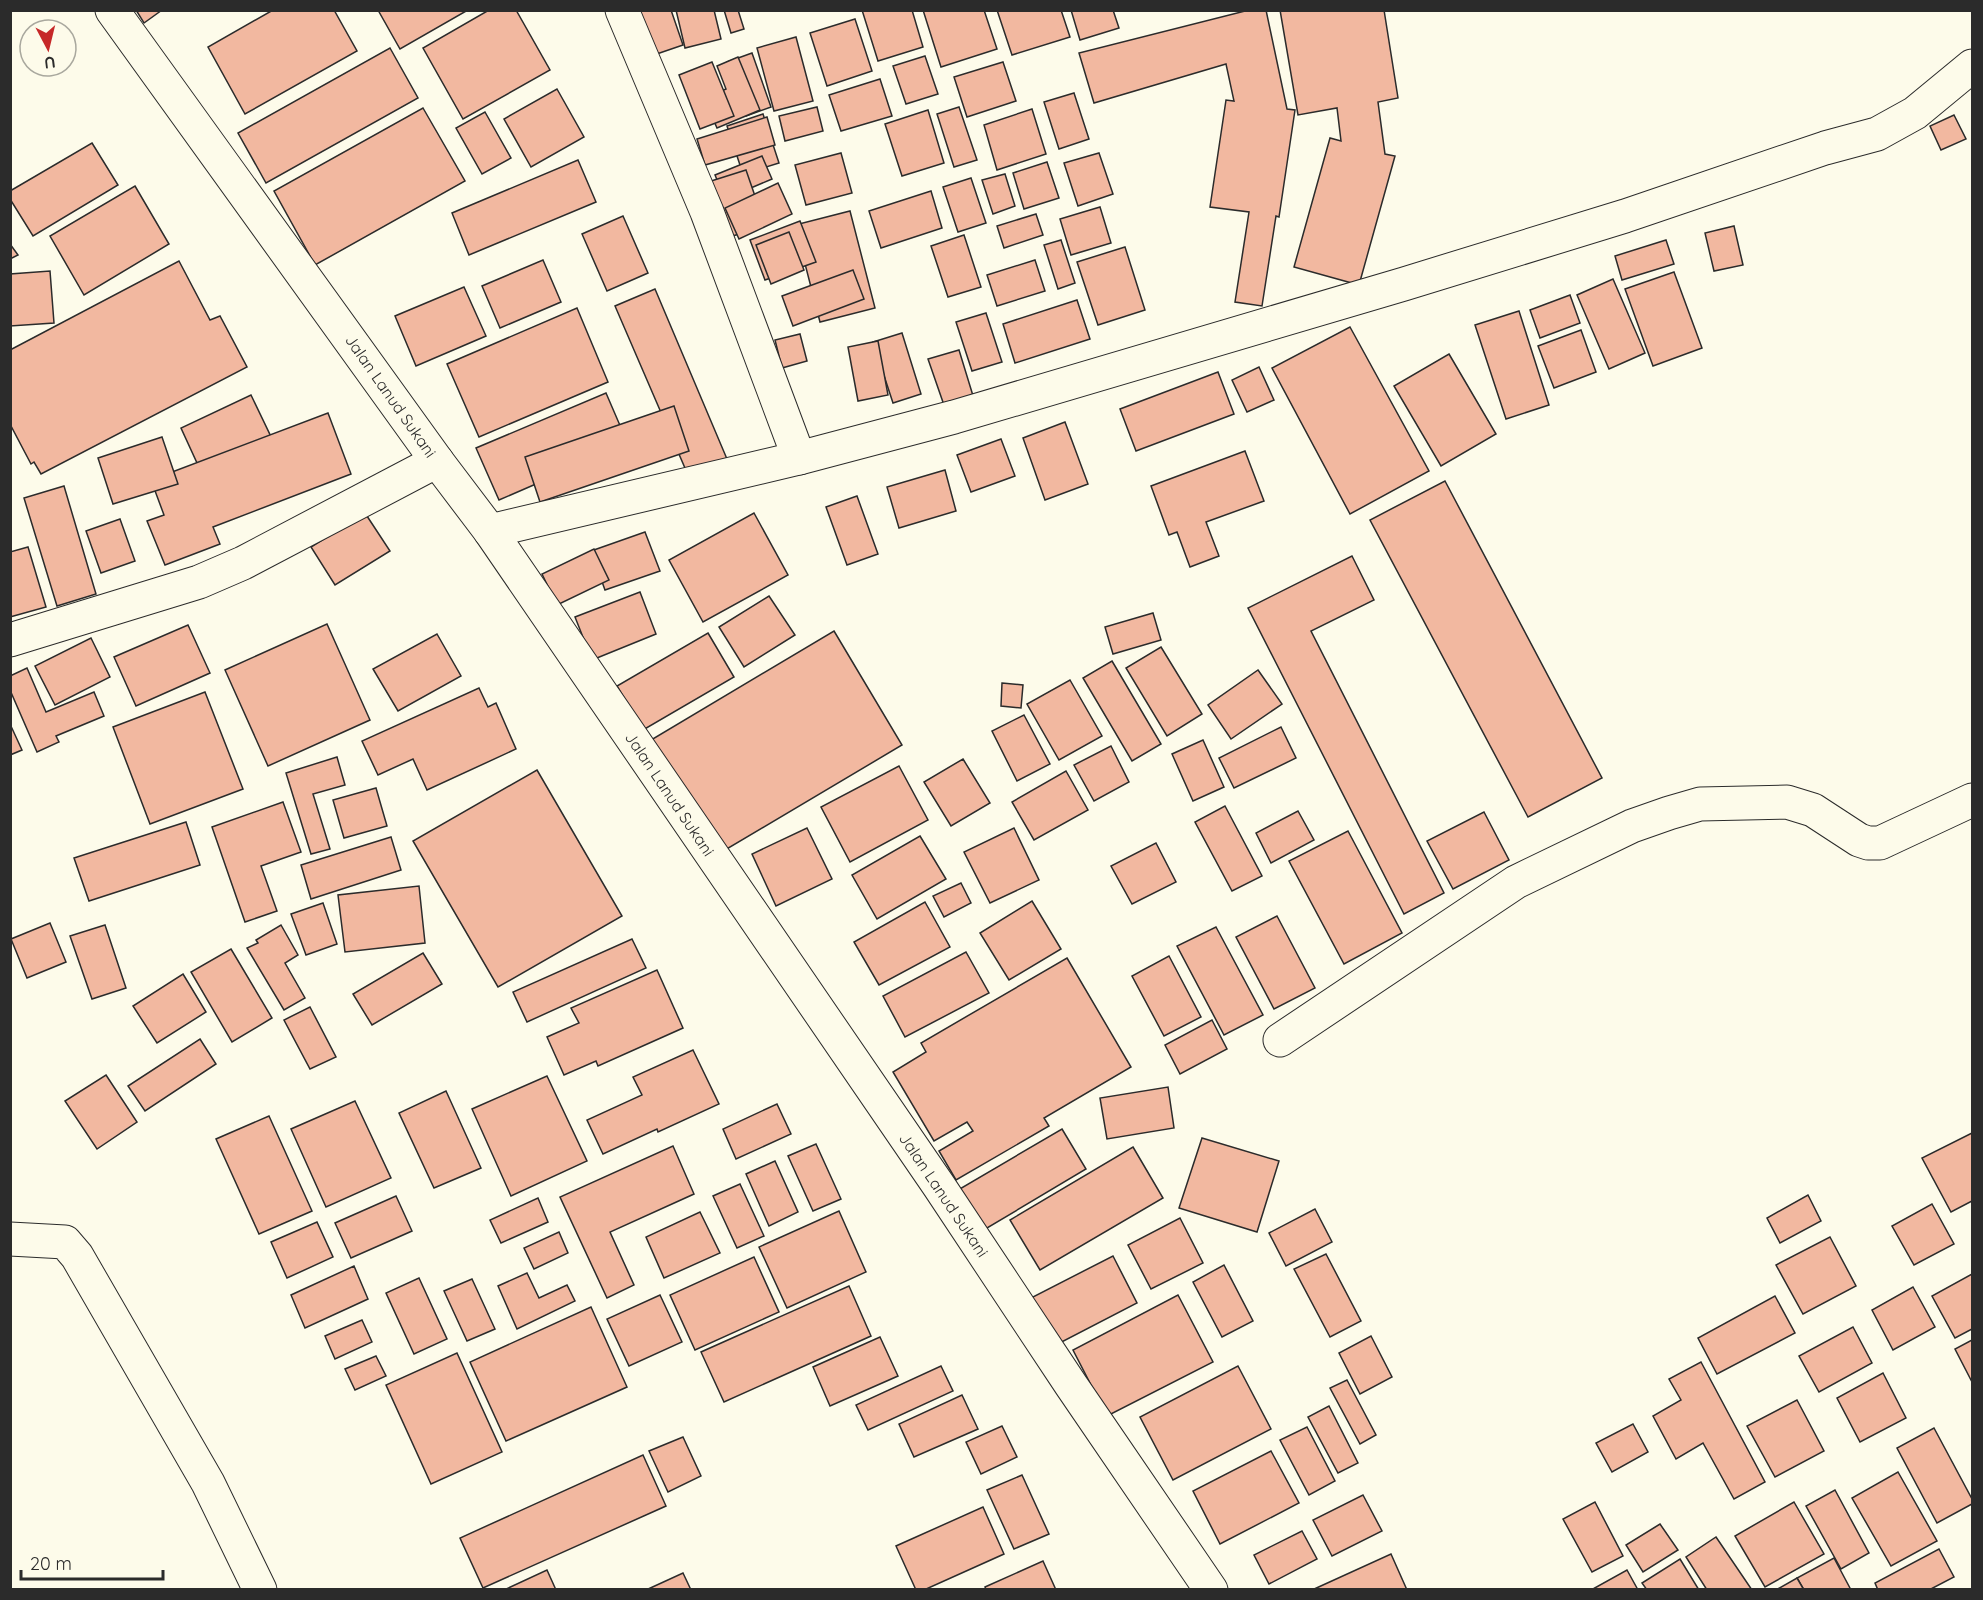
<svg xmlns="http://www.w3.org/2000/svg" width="1983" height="1600" font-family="Quicksand,sans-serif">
  <rect width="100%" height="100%" fill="#fdfbea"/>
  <!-- building -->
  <g fill="#f2b8a0" stroke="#2b2b2b" stroke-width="1.5">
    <polygon points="136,10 162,10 144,23"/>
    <polygon points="273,10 334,10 357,51 245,114 208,47"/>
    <polygon points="378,10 468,10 400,49"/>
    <polygon points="489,10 516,10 550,70 463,119 423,48"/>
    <polygon points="628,10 671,10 683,45 645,58"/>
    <polygon points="676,10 714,10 721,39 685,48"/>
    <polygon points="724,10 738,10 744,29 731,33"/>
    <polygon points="862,10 912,10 923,47 878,61"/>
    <polygon points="923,10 984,10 997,49 941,67"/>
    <polygon points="997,10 1061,10 1070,37 1012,55"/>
    <polygon points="1071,10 1113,10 1119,28 1080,40"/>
    <polygon points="1249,10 1266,10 1287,109 1295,110 1279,217 1276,216 1262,306 1235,302 1249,212 1210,207 1226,100 1234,101 1226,64 1094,103 1079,53"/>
    <polygon points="1280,10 1384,10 1398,98 1378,102 1385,154 1395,156 1359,285 1294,267 1330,138 1341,141 1337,108 1298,115"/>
    <polygon points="855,19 872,71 827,86 810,33"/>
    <polygon points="796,37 813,101 774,111 757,48"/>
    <polygon points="390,48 418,98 266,183 238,133"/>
    <polygon points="752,53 771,107 746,116 727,62"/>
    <polygon points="925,56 938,94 906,104 893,66"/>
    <polygon points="738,57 760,110 717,128 704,98 726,89 717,66"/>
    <polygon points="712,62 734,116 700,129 679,75"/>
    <polygon points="1003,62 1016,101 967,117 954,77"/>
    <polygon points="880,79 892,116 841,131 829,95"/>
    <polygon points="557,89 584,137 531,167 504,119"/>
    <polygon points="1074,93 1089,139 1059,149 1044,102"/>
    <polygon points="817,107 823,131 785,141 779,116"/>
    <polygon points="959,107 977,160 954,167 937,114"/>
    <polygon points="423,108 465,181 315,265 274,191"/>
    <polygon points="1032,109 1046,154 997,170 984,125"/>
    <polygon points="928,110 944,163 902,176 885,124"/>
    <polygon points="485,112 511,158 482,174 456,128"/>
    <polygon points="763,114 779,163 743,174 727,126"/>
    <polygon points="1954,115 1966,139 1941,150 1930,126"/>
    <polygon points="767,117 775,145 705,165 697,139"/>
    <polygon points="92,143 118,185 33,236 10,199 10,191"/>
    <polygon points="841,153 852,193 806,205 795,165"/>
    <polygon points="1099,153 1113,194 1078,206 1064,163"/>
    <polygon points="762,156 772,179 725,199 715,175"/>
    <polygon points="578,160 596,202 469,255 452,213"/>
    <polygon points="1047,162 1059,198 1024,209 1013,173"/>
    <polygon points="746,170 765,225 727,238 708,182"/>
    <polygon points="1005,174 1015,206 993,214 982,180"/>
    <polygon points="971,178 986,223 958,232 943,187"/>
    <polygon points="778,183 792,214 739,239 725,208"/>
    <polygon points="135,186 169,244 84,295 50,236"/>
    <polygon points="931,191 942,228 881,248 869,211"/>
    <polygon points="1100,207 1111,243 1071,255 1060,219"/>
    <polygon points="850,211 875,308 820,322 795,225"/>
    <polygon points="1036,214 1043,235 1004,248 997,226"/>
    <polygon points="623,216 648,273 607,291 582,234"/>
    <polygon points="800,221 816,262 765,280 750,240"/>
    <polygon points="1734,226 1743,265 1714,271 1705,233"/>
    <polygon points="789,232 804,270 771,284 756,245"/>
    <polygon points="964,235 981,287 948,297 931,246"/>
    <polygon points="1061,240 1075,283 1058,289 1044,245"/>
    <polygon points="1666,240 1674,264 1622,280 1615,256"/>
    <polygon points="10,244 18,255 10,259"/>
    <polygon points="1125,247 1145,310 1098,325 1077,262"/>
    <polygon points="543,260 561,302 500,328 482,286"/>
    <polygon points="1035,260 1045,291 997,306 987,275"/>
    <polygon points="179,261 210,320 220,316 247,367 41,474 34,462 31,464 10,424 10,350"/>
    <polygon points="853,270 864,299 793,326 782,296"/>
    <polygon points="50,271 54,323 10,326 10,274"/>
    <polygon points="1674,272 1702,348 1653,366 1625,289"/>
    <polygon points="1613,279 1645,353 1609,369 1577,295"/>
    <polygon points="464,287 486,336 416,366 395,316"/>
    <polygon points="655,289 727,459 688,475 615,306"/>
    <polygon points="1570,295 1580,323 1540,338 1530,310"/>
    <polygon points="1077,300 1090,339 1015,363 1003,324"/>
    <polygon points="577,308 608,382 479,437 447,364"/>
    <polygon points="1519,311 1549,405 1506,419 1475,325"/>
    <polygon points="986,313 1002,362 972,371 956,322"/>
    <polygon points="1350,327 1429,471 1350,514 1272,368"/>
    <polygon points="1581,330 1596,372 1554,388 1538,346"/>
    <polygon points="902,333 921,394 893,403 873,342"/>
    <polygon points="800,334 807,361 782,368 775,340"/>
    <polygon points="878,341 888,395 858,401 848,347"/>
    <polygon points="959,350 974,399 945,408 928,359"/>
    <polygon points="1449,354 1496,434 1441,466 1394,386"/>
    <polygon points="1259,367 1274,400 1247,412 1232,380"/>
    <polygon points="1218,372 1234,414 1136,451 1120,409"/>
    <polygon points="606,393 628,444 499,500 476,448"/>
    <polygon points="251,395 274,443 203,476 181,428"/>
    <polygon points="674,406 689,451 540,502 525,457"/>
    <polygon points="328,413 351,474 213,527 220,544 165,565 147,521 164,515 151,480"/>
    <polygon points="1065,422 1088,484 1045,500 1023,438"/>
    <polygon points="162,437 178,484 113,504 98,458"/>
    <polygon points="1001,439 1015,476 971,492 957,455"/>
    <polygon points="1245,451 1264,501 1206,522 1219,556 1190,567 1177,532 1169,535 1151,486"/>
    <polygon points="945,470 956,511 899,528 887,487"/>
    <polygon points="1445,481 1602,778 1528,817 1370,520"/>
    <polygon points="64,486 96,594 57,606 24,498"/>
    <polygon points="857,496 878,554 847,565 826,507"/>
    <polygon points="365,513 390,551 335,585 311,547"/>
    <polygon points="754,513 788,575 703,622 669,560"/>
    <polygon points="120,519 135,561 101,573 86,531"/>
    <polygon points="645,532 660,571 605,590 591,551"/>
    <polygon points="28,547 46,607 10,617 10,552"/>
    <polygon points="594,549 609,580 557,605 542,574"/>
    <polygon points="1352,556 1374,600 1311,631 1444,893 1404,914 1248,608"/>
    <polygon points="640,592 656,634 592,660 575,617"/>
    <polygon points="769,596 795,635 744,667 719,627"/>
    <polygon points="1153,613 1161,640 1113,654 1105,627"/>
    <polygon points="327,624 370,720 268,766 225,670"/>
    <polygon points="188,625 210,673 136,706 114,657"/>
    <polygon points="834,631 902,745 720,853 651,740"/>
    <polygon points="708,633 734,677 643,730 617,686"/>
    <polygon points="437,634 461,676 398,711 373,669"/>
    <polygon points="91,638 110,677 55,705 35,666"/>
    <polygon points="1161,647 1202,714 1167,736 1126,668"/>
    <polygon points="1112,661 1161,744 1132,761 1083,678"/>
    <polygon points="27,668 46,712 94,692 104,716 56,736 59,742 37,752 10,690 10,676"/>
    <polygon points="1258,670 1282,704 1231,739 1208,705"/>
    <polygon points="1070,680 1102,736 1059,760 1027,704"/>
    <polygon points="1002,683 1023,685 1021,708 1001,706"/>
    <polygon points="479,688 488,707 496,703 516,749 427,790 413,759 378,775 362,741"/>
    <polygon points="205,692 243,789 150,824 113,727"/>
    <polygon points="1024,715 1050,764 1017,781 992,731"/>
    <polygon points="10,724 22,750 10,755"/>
    <polygon points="1281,727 1296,758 1234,788 1219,758"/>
    <polygon points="1203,740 1224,787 1193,801 1172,754"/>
    <polygon points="1111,746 1129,782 1094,801 1074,765"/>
    <polygon points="337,757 345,785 313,794 330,849 311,854 286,773"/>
    <polygon points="963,759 990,803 951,826 924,782"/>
    <polygon points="899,766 928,820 850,862 821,807"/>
    <polygon points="537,770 622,916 498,987 413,841"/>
    <polygon points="1066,771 1088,810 1034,840 1012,802"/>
    <polygon points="376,788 387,826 344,838 333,800"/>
    <polygon points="283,802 301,852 261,866 277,911 245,922 212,827"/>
    <polygon points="1225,806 1262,876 1232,891 1195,822"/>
    <polygon points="1298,811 1314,840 1271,863 1256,833"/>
    <polygon points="1484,812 1509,860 1453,889 1427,841"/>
    <polygon points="186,822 200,865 89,901 74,858"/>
    <polygon points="807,828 832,879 776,906 752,854"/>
    <polygon points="1014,828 1039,880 990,903 964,852"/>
    <polygon points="1348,831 1402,933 1344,964 1289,861"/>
    <polygon points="920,836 946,879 877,919 852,875"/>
    <polygon points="391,837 401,870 311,899 301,865"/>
    <polygon points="1156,843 1176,882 1132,904 1111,866"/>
    <polygon points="961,883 971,903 944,917 933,896"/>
    <polygon points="419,886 425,943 345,952 338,895"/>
    <polygon points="1032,901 1061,949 1009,980 980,933"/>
    <polygon points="925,902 950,947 879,985 854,942"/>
    <polygon points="323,903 337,944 306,955 291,914"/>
    <polygon points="1277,916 1315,988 1274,1009 1236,937"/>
    <polygon points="50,923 66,962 27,978 11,939"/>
    <polygon points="105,925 126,988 92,999 70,936"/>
    <polygon points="281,925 298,955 285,963 305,998 284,1010 247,948 258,943 256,940"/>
    <polygon points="1216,927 1263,1015 1224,1035 1177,946"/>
    <polygon points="632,939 646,968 527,1022 513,992"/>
    <polygon points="231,949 272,1018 232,1042 191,972"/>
    <polygon points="966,952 989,993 905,1037 883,996"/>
    <polygon points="423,953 442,984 372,1025 353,994"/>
    <polygon points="1169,956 1201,1017 1164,1036 1132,976"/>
    <polygon points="1067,958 1131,1067 1044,1118 1049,1126 956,1180 939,1151 973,1131 967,1122 934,1141 893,1072 926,1052 921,1043"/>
    <polygon points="657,970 683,1028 598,1066 596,1061 564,1075 547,1037 579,1023 571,1008"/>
    <polygon points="183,974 206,1012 157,1043 133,1006"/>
    <polygon points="310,1007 336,1057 310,1069 284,1020"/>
    <polygon points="1212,1020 1227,1049 1180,1074 1165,1045"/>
    <polygon points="200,1039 216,1064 145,1111 128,1086"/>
    <polygon points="693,1050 719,1104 658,1132 657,1129 603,1154 587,1120 642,1095 633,1077"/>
    <polygon points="106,1075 137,1122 97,1149 65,1101"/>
    <polygon points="547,1076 587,1161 511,1196 472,1109"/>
    <polygon points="1168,1087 1174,1128 1107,1139 1100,1098"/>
    <polygon points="446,1091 481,1168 434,1188 399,1113"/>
    <polygon points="355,1101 391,1178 326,1207 291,1129"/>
    <polygon points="777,1104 791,1134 736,1159 723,1129"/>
    <polygon points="269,1116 312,1211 259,1234 216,1139"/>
    <polygon points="1062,1129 1086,1169 982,1231 958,1190"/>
    <polygon points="1972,1133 1972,1201 1951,1212 1922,1158"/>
    <polygon points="1202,1138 1279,1161 1257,1232 1179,1208"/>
    <polygon points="816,1144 841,1199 813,1211 788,1156"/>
    <polygon points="673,1146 694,1194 610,1232 634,1285 607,1298 560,1197"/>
    <polygon points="1133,1147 1163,1198 1040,1270 1010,1220"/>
    <polygon points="775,1161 798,1212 769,1226 746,1174"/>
    <polygon points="740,1184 764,1236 737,1248 713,1196"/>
    <polygon points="1808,1195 1821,1221 1780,1243 1767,1218"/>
    <polygon points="396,1196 412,1231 351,1258 335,1223"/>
    <polygon points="538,1198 548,1222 501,1243 490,1220"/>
    <polygon points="1932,1204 1954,1244 1914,1265 1892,1226"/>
    <polygon points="1315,1209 1332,1242 1286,1266 1269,1233"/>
    <polygon points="839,1211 866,1272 787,1308 759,1247"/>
    <polygon points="700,1212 720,1253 664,1278 646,1237"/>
    <polygon points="1180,1218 1203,1263 1151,1289 1128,1245"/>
    <polygon points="317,1222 333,1257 287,1278 271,1242"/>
    <polygon points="559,1232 568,1253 534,1269 524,1248"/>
    <polygon points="1830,1237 1856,1286 1803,1314 1776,1265"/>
    <polygon points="1326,1254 1361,1321 1330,1337 1294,1269"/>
    <polygon points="1113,1256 1137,1303 1052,1347 1027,1300"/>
    <polygon points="754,1257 779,1312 695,1350 670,1295"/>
    <polygon points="1224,1265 1253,1321 1222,1337 1193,1282"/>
    <polygon points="354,1266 368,1299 305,1328 291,1295"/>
    <polygon points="527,1273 539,1298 567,1285 575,1301 517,1329 498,1286"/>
    <polygon points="1972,1274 1972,1329 1955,1338 1932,1296"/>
    <polygon points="419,1278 447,1339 414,1354 386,1293"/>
    <polygon points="472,1279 495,1329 467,1341 444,1291"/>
    <polygon points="849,1286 871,1336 724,1402 701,1352"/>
    <polygon points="1913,1287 1935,1327 1893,1350 1872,1310"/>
    <polygon points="660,1295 682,1342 629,1366 607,1319"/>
    <polygon points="1178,1295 1213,1362 1107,1416 1073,1350"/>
    <polygon points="1775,1296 1795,1333 1717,1374 1698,1338"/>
    <polygon points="591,1307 627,1387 506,1441 470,1362"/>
    <polygon points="362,1320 372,1342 335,1359 325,1336"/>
    <polygon points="1853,1327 1872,1363 1819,1392 1799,1356"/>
    <polygon points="1371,1336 1392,1377 1360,1394 1339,1353"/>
    <polygon points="880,1337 898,1376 830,1406 813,1367"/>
    <polygon points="1972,1340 1972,1382 1955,1349"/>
    <polygon points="457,1353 502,1452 431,1484 386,1385"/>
    <polygon points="376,1356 386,1376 355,1390 345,1369"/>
    <polygon points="1701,1362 1765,1482 1734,1499 1703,1443 1676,1459 1653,1416 1681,1400 1669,1379"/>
    <polygon points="941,1366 953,1391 868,1430 856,1405"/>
    <polygon points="1238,1366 1271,1429 1173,1480 1140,1417"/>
    <polygon points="1883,1373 1906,1418 1860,1442 1837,1398"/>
    <polygon points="1347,1380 1376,1435 1360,1444 1330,1388"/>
    <polygon points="962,1395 978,1429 914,1457 899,1424"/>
    <polygon points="1797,1400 1824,1451 1775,1477 1747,1426"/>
    <polygon points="1329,1406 1358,1463 1338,1473 1308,1417"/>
    <polygon points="1633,1424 1648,1452 1612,1472 1596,1443"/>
    <polygon points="1002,1426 1017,1457 981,1474 966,1442"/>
    <polygon points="1307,1427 1335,1481 1309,1495 1280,1440"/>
    <polygon points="1934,1428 1972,1499 1972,1504 1937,1523 1897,1448"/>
    <polygon points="683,1437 701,1476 668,1492 649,1451"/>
    <polygon points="1271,1451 1299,1503 1220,1544 1193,1491"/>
    <polygon points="643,1455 666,1506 483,1588 460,1538"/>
    <polygon points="1898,1472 1937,1541 1891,1566 1852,1498"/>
    <polygon points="1022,1475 1049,1534 1014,1549 987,1490"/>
    <polygon points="1835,1490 1869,1553 1841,1569 1806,1506"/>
    <polygon points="1363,1495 1382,1531 1332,1556 1313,1520"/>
    <polygon points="1595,1502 1623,1556 1592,1572 1563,1519"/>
    <polygon points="1794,1502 1824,1554 1765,1587 1735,1536"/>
    <polygon points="983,1507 1004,1554 924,1590 916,1590 896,1546"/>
    <polygon points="1660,1524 1678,1550 1643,1572 1626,1545"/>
    <polygon points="1302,1531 1317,1559 1269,1584 1254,1555"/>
    <polygon points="1716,1537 1752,1590 1707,1590 1686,1557"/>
    <polygon points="1939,1549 1954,1577 1929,1590 1878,1590 1875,1583"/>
    <polygon points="1391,1554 1407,1590 1312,1590"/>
    <polygon points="1834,1558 1851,1590 1804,1590 1797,1578"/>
    <polygon points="1680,1559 1699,1590 1647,1590 1642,1583"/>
    <polygon points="1043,1561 1056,1590 986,1590 985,1587"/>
    <polygon points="547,1570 556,1590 504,1590"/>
    <polygon points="1627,1570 1638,1590 1591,1590"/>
    <polygon points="683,1573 691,1590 646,1590"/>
    <polygon points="1797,1578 1804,1590 1776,1590"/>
  </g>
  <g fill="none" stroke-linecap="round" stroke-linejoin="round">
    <!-- street casing -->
    <g stroke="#2b2b2b" stroke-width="35">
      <g id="street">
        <polyline points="622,10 707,212 799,458"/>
        <polyline points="490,531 799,458 954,417 1404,284 1625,216 1825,148 1877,134 1915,113 1972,66"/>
        <polyline points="10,640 199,582 243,563 437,461"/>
        <polyline points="1280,1040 1516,882 1632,826 1669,813 1700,804 1787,802 1813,810 1859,840 1868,843 1880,843 1972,800"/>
        <polyline points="10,1239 65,1242 77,1256 208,1483 260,1590"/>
      </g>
    </g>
    <!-- secondary casing -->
    <g stroke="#2b2b2b" stroke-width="35">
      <polyline id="secondary" points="112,10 437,461 490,531 939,1186 1071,1385 1211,1590"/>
    </g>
    <!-- street -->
    <use href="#street" stroke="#fdfbea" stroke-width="33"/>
    <!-- secondary -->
    <use href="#secondary" stroke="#fdfbea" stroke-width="33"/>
  </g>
  <g text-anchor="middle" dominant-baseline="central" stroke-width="4.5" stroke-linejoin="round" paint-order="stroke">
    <!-- street labels -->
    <g font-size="16" fill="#2b2b2b" stroke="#fdfbea">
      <text transform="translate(391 396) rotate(55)">Jalan Lanud Sukani</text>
      <text transform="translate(670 794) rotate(56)">Jalan Lanud Sukani</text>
      <text transform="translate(944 1195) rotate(56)">Jalan Lanud Sukani</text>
    </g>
  </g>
  <!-- border -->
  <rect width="1983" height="1600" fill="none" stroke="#2b2b2b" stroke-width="24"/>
  <!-- north arrow -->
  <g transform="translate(48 48) rotate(173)"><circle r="28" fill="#fdfbea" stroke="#a9a89e" stroke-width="1.5"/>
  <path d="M0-4.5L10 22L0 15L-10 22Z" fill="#c62828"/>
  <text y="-9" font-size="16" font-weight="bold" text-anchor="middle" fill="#2b2b2b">U</text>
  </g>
  <!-- scale -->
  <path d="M21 1570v9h142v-9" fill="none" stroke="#2b2b2b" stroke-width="3"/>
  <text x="30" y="1570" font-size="18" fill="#2b2b2b" stroke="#fdfbea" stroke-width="4.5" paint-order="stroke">20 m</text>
</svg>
